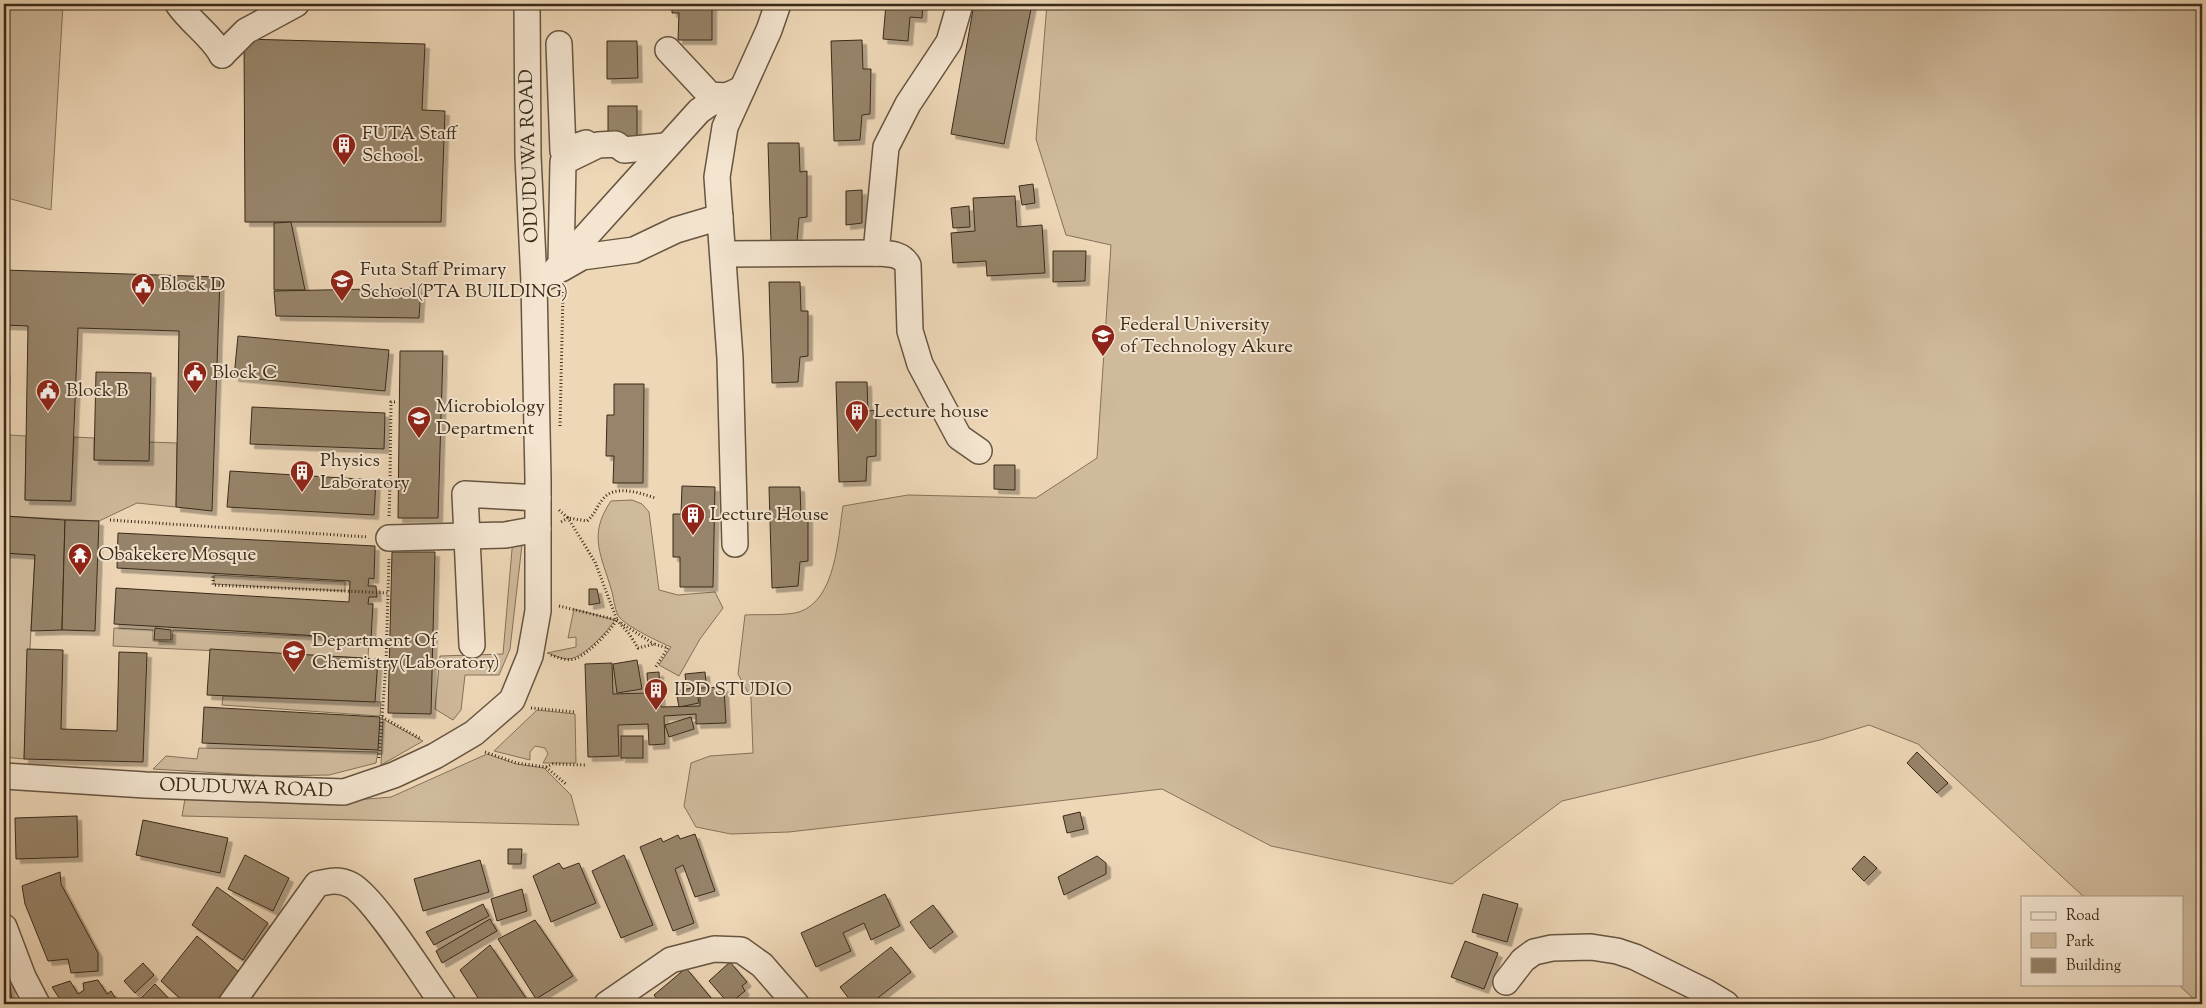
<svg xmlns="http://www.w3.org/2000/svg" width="2206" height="1008" font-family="'Sorts Mill Goudy',serif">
  <defs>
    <filter id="shadow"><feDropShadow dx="4.5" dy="4.5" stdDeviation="0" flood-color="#0004"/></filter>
  </defs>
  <rect width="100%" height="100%" fill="#eed7b7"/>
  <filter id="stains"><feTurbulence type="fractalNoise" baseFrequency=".004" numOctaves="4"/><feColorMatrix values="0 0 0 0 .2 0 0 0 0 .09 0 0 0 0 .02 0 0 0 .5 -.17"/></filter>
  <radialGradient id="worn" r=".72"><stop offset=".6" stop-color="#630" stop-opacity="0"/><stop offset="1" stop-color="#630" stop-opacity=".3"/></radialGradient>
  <!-- green -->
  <g fill="#cfba9c" stroke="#84725a">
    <polygon points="4,4 63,4 51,210 4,197"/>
    <path d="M1047 4H2202V1004H2199L2178 984H2182V897H2084L1918 744 1869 725 1820 740 1562 801 1452 884 1271 846 1162 789 789 832 731 834 696 827 684 806 691 763 710 756 753 753 751 698 738 674 745 615C760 614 786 616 799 612 836 600 838 538 843 506L908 495 1036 498 1097 458 1111 245 1066 235 1036 139Z"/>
    <polygon points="4,375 10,375 9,435 26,436 25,500 71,501 74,437 94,438 94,460 148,461 149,442 177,443 176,507 137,503 99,521 4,516"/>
    <path d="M632 500 642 504 649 512 659 590 678 595 715 592 723 608 700 639 679 676 659 665 671 647C659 642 628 627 620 618 615 613 614 599 612 592 602 556 587 536 611 501Z"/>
    <polygon points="523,536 510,649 499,675 465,675 461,710 453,720 435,709 440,656 503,654 513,538"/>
    <polygon points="4,553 35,555 24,759 4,757"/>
    <polygon points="214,575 345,582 345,591 214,584"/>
    <path d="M574 609 615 620C607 632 581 661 566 659 560 658 553 655 547 653L576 647V637L568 638Z"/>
    <polygon points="114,628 153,630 153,641 172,642 173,630 369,639 368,658 113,646"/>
    <polygon points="223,696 381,702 380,716 222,705"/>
    <polygon points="537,710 575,714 576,763 543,763 548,754 545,748 535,746 530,752 530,760 494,751"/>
    <polygon points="383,719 423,741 381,765"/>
    <polygon points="199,748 378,752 376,763 329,775 269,776 153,769 166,756 197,759"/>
    <polygon points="487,754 516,764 544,768 571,795 579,825 182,816 185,799 307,804 391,797"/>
  </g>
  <!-- building -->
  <g fill="#97846b" stroke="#392a18" filter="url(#shadow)">
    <polygon points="672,4 712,4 712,40 678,40 679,13 672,13"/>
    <polygon points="886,4 923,4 922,18 910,17 908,41 883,39"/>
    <polygon points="974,4 1032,4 1004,144 951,134"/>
    <polygon points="244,39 425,44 422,110 445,111 441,222 245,222"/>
    <polygon points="862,40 863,69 871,69 870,114 862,115 860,140 834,141 831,41"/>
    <polygon points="607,41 637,41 638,78 607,79"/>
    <rect x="608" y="106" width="29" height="38"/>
    <polygon points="768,143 799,143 800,172 807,171 807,217 799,218 797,242 771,243"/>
    <polygon points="1033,184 1035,203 1022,205 1019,186"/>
    <polygon points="862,190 862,223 846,225 846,191"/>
    <polygon points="1015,196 1017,227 1042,225 1045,273 987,276 986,261 953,263 951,233 975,231 973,198"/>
    <polygon points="969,206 970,227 953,228 951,208"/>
    <polygon points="291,222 305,290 274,290 274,223"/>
    <polygon points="1053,251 1086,251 1085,281 1053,282"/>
    <polygon points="4,270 220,277 212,511 176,507 179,331 78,328 71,501 25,500 28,326 4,325"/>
    <polygon points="769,282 800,282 801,311 808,311 808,356 800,357 798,382 772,383"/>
    <polygon points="421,288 419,318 276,316 274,291"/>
    <polygon points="238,336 389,350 385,391 234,377"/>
    <polygon points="400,351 443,351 438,518 398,518"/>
    <polygon points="96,372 151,373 149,461 94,460"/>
    <polygon points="836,382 867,382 868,411 876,410 876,456 867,457 866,481 839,482"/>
    <polygon points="614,384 644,384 643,483 613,483 614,456 606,456 607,415 614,415"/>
    <polygon points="252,407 385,413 384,449 250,444"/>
    <polygon points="994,465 1015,465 1015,490 994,489"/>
    <polygon points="230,471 376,480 374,515 227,507"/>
    <polygon points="682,486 715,487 713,587 680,587 680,557 673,557 673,514 681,514"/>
    <polygon points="769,487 800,487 801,516 808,516 808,561 800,562 798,586 772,588"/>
    <polygon points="4,516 65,520 62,630 31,631 35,555 4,553"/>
    <polygon points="65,520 99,521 95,631 62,630"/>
    <polygon points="118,533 375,546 374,579 369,578 368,586 376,586 377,597 369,597 368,604 373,604 371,639 114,624 116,588 349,602 350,581 117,568"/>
    <polygon points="392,552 435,552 431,714 388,713"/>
    <polygon points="589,589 597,589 600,603 589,605"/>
    <polygon points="155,628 171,630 171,640 154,640"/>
    <polygon points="27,649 63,650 61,729 117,731 119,652 147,653 143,762 24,759"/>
    <polygon points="210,649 378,659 375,702 207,695"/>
    <polygon points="637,660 642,689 617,693 613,664"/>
    <polygon points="612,663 613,694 648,693 647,673 659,672 661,707 700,706 700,688 724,687 726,723 696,724 696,714 664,716 665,744 649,745 648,724 618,725 619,756 588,757 585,664"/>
    <polygon points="705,672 706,682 686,685 685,674"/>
    <polygon points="696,687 699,703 679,707 676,691"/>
    <polygon points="204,707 380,717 378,750 202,743"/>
    <polygon points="691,717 694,729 669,737 665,725"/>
    <rect x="621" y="736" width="22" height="22"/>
    <polygon points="1917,752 1948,783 1937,793 1907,763"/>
    <polygon points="1080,812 1084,829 1067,833 1063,816"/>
    <polygon points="77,816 78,857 16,859 15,818"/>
    <polygon points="143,820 228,838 220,873 136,855"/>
    <polygon points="695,834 715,891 695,897 683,865 675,869 694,923 673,931 640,847 661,838 663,842 678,835 680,839"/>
    <polygon points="508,849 522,849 521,864 508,864"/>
    <polygon points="245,855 289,878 273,911 228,889"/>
    <polygon points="624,855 653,925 621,938 592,871"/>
    <polygon points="1097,856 1106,863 1106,874 1064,895 1058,877"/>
    <polygon points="1864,856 1877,868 1864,881 1852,869"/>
    <polygon points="480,860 489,892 423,911 414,879"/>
    <polygon points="559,863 563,869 579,863 596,903 551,922 533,876"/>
    <polygon points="60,872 61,884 98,953 98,971 71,973 68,959 48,961 25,904 22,886"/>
    <polygon points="217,887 268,923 243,960 192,925"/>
    <polygon points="522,889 527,911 497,921 491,899"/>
    <polygon points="885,894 900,926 871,940 864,923 843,933 851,951 816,967 801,933"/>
    <polygon points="1483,894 1518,904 1507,942 1472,932"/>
    <polygon points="483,904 489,916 434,945 426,932"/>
    <polygon points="933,905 953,932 930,949 910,922"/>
    <polygon points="490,919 497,931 442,963 436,951"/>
    <polygon points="535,920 573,976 536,999 498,939"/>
    <polygon points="197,936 240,973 213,1004 186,1004 161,981"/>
    <polygon points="1465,941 1498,953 1484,989 1451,977"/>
    <polygon points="490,945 530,1004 482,1004 460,970"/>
    <polygon points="891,947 911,972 870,1004 853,1004 840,987"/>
    <polygon points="730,962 747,982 742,986 745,991 729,1004 709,981"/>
    <polygon points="143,963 154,975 135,993 124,981"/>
    <polygon points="686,968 712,999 706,1004 661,1004 654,995"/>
    <polygon points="9,979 12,1001 4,1002 4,980"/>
    <polygon points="98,980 107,994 111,991 119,1004 63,1004 52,987 70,981 78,994 84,990 83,983"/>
    <polygon points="155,984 174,1004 146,1004 141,998"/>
  </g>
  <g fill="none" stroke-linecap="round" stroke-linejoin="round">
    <!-- minor casing -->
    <g stroke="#665540" stroke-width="28">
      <g id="minor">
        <path d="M178 4C191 23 211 35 222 55"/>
        <polyline points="559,44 563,151 586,143"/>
        <polyline points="668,50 710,95 727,96"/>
        <polyline points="222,55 246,31 296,4"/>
        <polyline points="876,253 886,147 908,104 949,42 960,4"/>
        <path d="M723 254 876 253C889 254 901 253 908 265L910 331 920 364 959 437 979 451"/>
        <polyline points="561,264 563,162 598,145 616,144 624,150 665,146"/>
        <polyline points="561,269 582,257 634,250 676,230 720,217"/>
        <polyline points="534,282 551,275 699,111 709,104 742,89"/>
        <polyline points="389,538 505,535 538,529"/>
        <polyline points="735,544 730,358 717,177 725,127 769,30 778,4"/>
        <polyline points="472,645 465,494 538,498"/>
        <polyline points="4,776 145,785 344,792 394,775 435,756 474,733 512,700 530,656 538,611 538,479 534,282 528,156 527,4"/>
        <polyline points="4,927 23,977 37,1004"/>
        <polyline points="1506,982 1523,960 1534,952 1552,948 1591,947 1617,951 1635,957 1706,992 1726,1004"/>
        <path d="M231 1004 317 884C329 881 339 879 351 885 374 897 425 979 443 1004"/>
        <polyline points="607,1004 671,960 714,949 741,950 762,965 796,1004"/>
      </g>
    </g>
    <!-- path -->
    <g stroke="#392a18" stroke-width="3" stroke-dasharray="1 2.5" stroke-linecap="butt">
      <polyline points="560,426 563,292"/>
      <polyline points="380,482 390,483 389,518"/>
      <polyline points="390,483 391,402 396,402"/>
      <path d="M559 510 568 518 587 521C596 513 596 507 603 499 614 484 641 493 655 498"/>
      <polyline points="110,520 368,537"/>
      <polyline points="213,573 213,585 388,593 389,559"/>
      <polyline points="559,606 617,620 630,635 638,648 654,644 668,648 655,668"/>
      <polyline points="621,623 654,644"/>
      <path d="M551 655C559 658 569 662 577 658 590 652 609 632 617 620L595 562 568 518 559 523"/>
      <polyline points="380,664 386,664 388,593"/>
      <polyline points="531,708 575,712"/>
      <polyline points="382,717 421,739"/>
      <polyline points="485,752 517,763 546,767 553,764 585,765"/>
      <polyline points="379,758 386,664"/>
      <polyline points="546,767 567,785"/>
    </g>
    <!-- minor -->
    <use href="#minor" stroke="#f4e5d0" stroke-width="25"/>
  </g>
  <!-- icons -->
  <defs>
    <g id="building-pin" transform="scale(1.25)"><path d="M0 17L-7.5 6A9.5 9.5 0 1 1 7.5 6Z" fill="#8f2418" stroke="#f4e5d0"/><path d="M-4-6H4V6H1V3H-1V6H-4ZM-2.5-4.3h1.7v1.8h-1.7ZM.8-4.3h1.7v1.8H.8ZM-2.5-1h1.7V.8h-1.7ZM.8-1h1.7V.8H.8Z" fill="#fff"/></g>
    <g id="school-pin" transform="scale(1.25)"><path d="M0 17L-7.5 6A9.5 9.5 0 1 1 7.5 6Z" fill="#8f2418" stroke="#f4e5d0"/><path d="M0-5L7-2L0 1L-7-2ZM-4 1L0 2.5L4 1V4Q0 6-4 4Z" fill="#fff"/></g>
    <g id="civic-pin" transform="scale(1.25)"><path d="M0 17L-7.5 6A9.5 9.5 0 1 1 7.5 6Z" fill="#8f2418" stroke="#f4e5d0"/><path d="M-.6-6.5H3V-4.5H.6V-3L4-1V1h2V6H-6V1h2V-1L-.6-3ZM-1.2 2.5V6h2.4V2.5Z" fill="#fff"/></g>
    <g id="university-pin" transform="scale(1.25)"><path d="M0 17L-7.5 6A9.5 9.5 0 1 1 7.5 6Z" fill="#8f2418" stroke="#f4e5d0"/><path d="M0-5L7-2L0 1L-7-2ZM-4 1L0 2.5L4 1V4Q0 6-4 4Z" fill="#fff"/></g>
    <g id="temple-pin" transform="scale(1.25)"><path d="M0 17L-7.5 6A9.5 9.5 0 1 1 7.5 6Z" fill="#8f2418" stroke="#f4e5d0"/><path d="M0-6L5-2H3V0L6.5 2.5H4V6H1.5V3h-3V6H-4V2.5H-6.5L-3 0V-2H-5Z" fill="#fff"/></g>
  </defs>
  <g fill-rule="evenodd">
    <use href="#building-pin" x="344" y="145"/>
    <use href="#school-pin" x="342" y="281"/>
    <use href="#civic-pin" x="143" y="285"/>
    <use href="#university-pin" x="1103" y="336"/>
    <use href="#civic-pin" x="195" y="373"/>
    <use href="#civic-pin" x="48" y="391"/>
    <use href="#building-pin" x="857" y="412"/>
    <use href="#school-pin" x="419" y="418"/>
    <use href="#building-pin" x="302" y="472"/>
    <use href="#building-pin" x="693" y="515"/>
    <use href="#temple-pin" x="80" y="555"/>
    <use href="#school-pin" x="294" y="652"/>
    <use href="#building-pin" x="656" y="690"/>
  </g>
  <g text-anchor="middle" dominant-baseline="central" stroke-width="4" stroke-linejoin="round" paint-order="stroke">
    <!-- poi labels -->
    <g font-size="19" fill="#392a18" stroke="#f4e5d0" text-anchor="start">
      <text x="362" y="134">FUTA Staff<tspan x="362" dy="22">School.</tspan></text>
      <text x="360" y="270">Futa Staff Primary<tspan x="360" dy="22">School(PTA BUILDING)</tspan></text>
      <text x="160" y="285">Block D</text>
      <text x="1120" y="325">Federal University<tspan x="1120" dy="22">of Technology Akure</tspan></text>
      <text x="212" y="373">Block C</text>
      <text x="66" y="391">Block B</text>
      <text x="436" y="407">Microbiology<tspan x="436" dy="22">Department</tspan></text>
      <text x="874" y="412">Lecture house</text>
      <text x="320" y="461">Physics<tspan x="320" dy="22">Laboratory</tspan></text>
      <text x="710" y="515">Lecture House</text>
      <text x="98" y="555">Obakekere Mosque</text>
      <text x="312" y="641">Department Of<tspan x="312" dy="22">Chemistry(Laboratory)</tspan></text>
      <text x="674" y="690">IDD STUDIO</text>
    </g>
    <!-- street labels -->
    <g font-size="19" fill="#392a18" stroke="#f4e5d0">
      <text transform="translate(530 156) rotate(-92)">ODUDUWA ROAD</text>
      <text transform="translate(246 789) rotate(2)">ODUDUWA ROAD</text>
    </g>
  </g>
  <!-- margin -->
  <rect width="2206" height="1008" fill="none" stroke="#eed7b7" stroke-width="20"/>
  <rect x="5" y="5" width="2196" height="998" fill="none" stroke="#392a18" stroke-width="2.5"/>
  <rect x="10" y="10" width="2186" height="988" fill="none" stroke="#392a18"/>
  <!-- legend -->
  <rect x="2021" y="896" width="162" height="90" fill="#f4e5d0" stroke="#a99a86"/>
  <rect x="2031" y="912" width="25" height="8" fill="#f4e5d0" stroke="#a99a86"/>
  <text x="2066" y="920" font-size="15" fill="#392a18">Road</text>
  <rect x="2031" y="933" width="25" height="15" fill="#cfba9c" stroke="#a99a86"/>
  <text x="2066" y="946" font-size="15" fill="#392a18">Park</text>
  <rect x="2031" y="958" width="25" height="15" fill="#97846b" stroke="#a99a86"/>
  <text x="2066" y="970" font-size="15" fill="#392a18">Building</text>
  <rect width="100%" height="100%" filter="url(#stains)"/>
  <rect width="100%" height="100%" fill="url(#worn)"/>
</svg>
